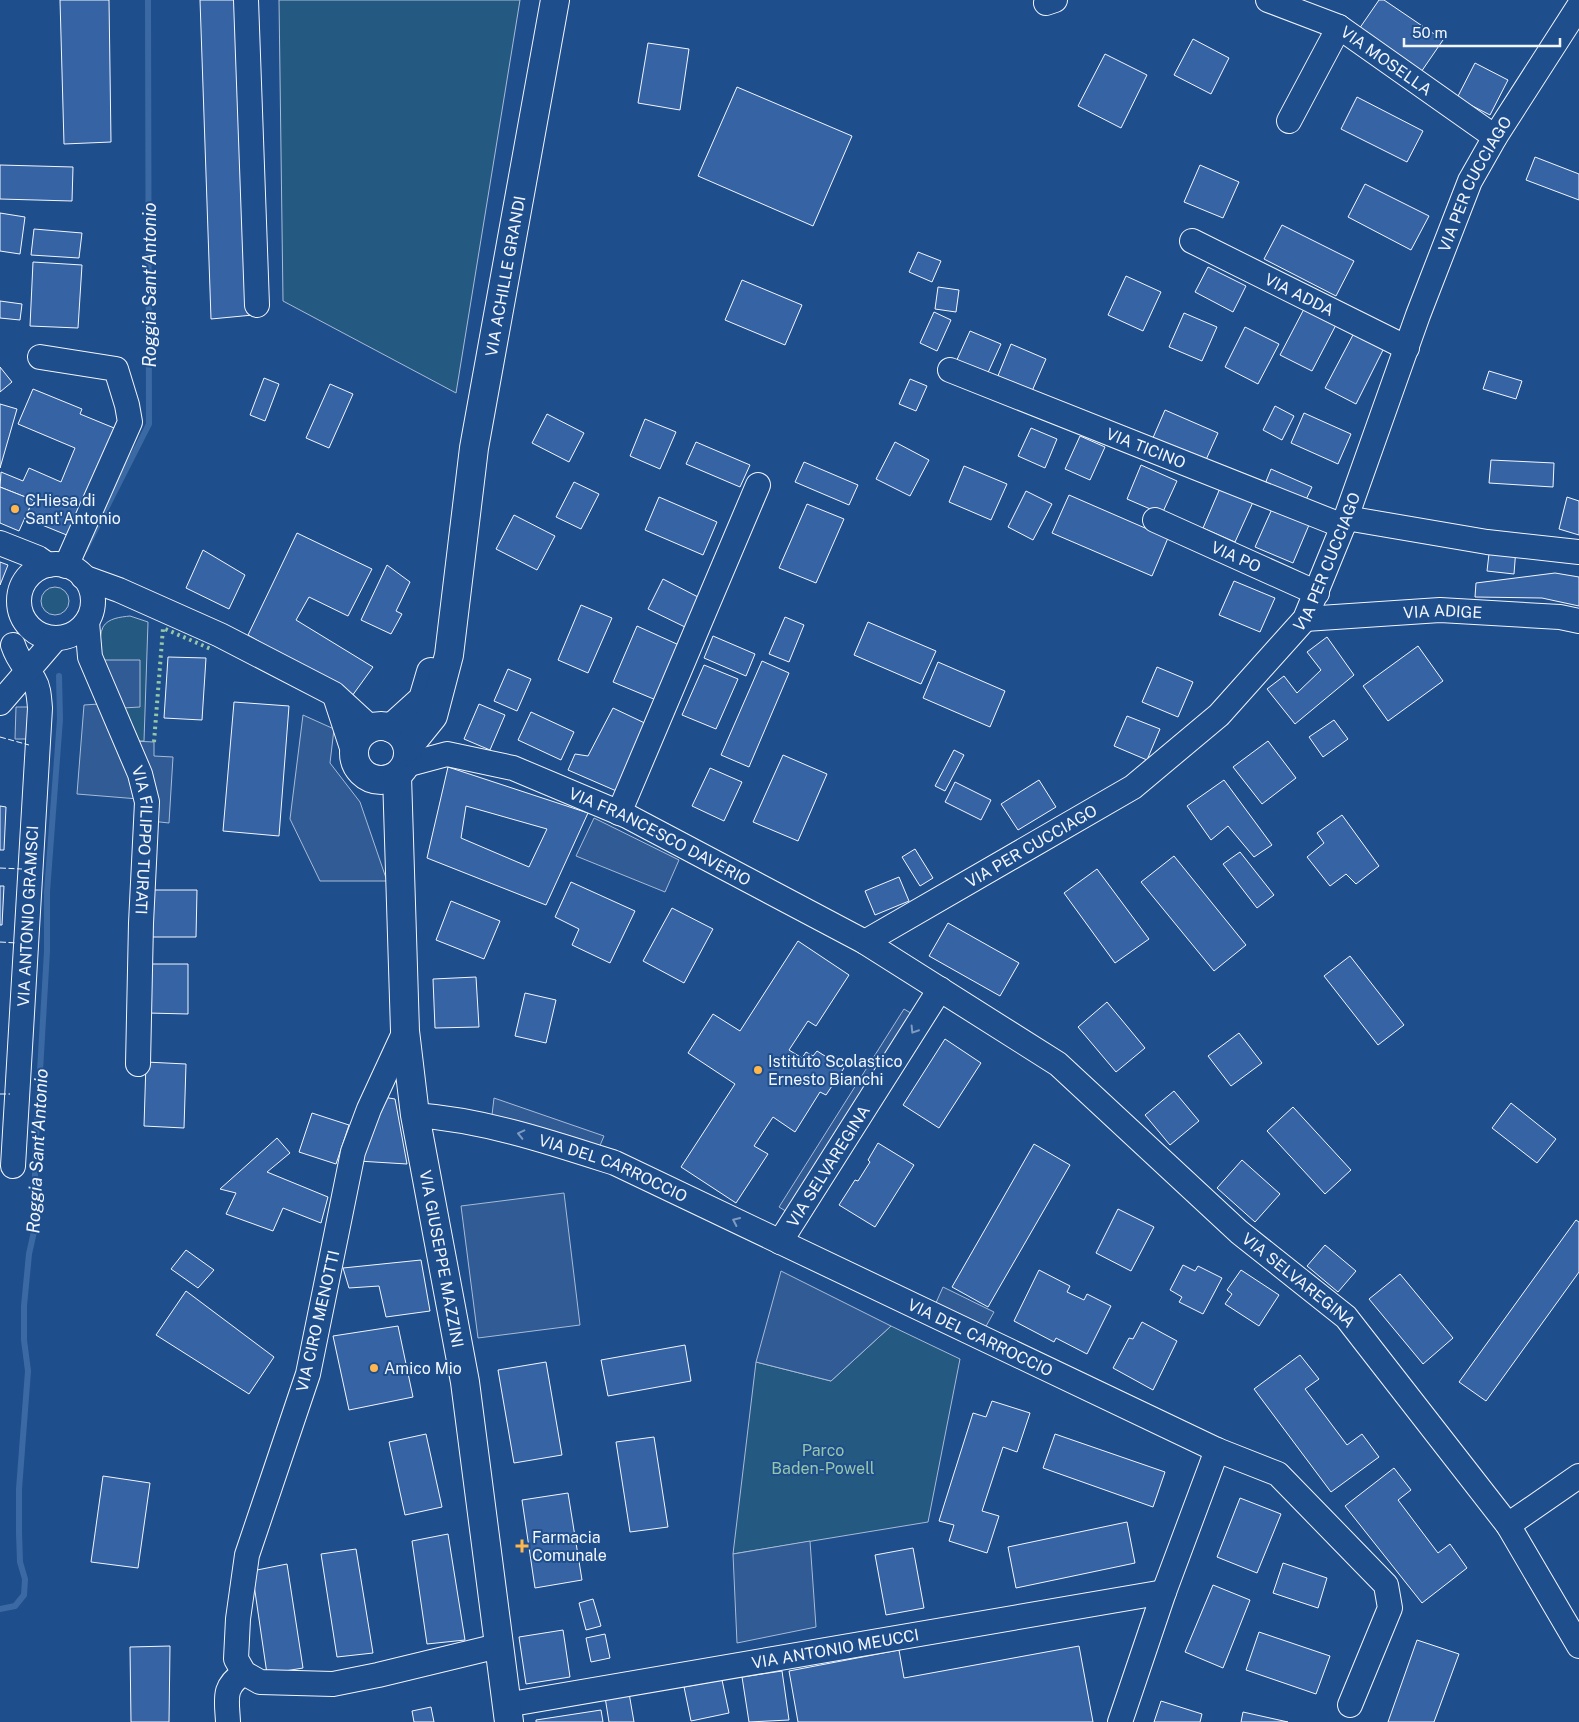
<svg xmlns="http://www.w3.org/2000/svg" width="1579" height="1722" font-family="'Public Sans',sans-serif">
  <rect width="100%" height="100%" fill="#1f4e8c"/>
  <!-- green -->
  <g fill="#245a82" stroke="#a8bbd7">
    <polygon points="279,0 520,0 456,393 283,301"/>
    <circle cx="55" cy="601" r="14"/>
    <path d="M130 616 148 622 144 741H132C123 717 91 650 103 627 108 618 121 617 130 616Z"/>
    <polygon points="891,1326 960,1359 928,1522 733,1554 756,1362 831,1381"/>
  </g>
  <!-- parking -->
  <g fill="#305b95" stroke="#a8bbd7">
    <polygon points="103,660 140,660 140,707 123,708 132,741 154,742 154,756 173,757 169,823 151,821 151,800 77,794 84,705 114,703"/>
    <polygon points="16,707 31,707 30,739 15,739"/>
    <polygon points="303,715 334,729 330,763 360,802 387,881 320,881 290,819"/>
    <polygon points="594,818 679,860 665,892 576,856"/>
    <polygon points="904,1009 914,1015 789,1213 779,1207"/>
    <polygon points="494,1098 604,1136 598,1150 492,1115"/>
    <polygon points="564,1193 580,1325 478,1338 461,1206"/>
    <polygon points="781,1271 891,1326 831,1381 756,1362"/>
    <polygon points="943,1287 994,1312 980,1337 931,1314"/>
    <polygon points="810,1541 816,1627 737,1643 733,1554"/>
  </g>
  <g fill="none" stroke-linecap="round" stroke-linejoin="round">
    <!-- stream -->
    <g stroke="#3b69a3" stroke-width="6">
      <polyline points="85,550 149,424 148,0"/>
      <polyline points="0,1609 15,1606 24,1595 25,1579 20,1562 19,1533 19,1489 28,1371 24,1340 24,1306 29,1254 35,1227 35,1157 47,951 47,892 60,719 59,676"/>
    </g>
  </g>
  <!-- building -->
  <g fill="#3563a3" stroke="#f2f6ff" fill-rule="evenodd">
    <polygon points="60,0 109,0 111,142 64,144"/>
    <polygon points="200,0 245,0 253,315 211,319"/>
    <polygon points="1379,0 1384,0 1443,40 1419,75 1357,32"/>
    <polygon points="1193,39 1229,58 1211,94 1174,75"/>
    <polygon points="648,43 689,49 680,110 638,103"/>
    <polygon points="1105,54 1147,75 1121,128 1078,106"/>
    <polygon points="1475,63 1508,80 1490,115 1457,98"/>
    <polygon points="737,87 852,136 813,226 698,176"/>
    <polygon points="1357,97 1423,131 1407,162 1341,129"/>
    <polygon points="1535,157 1579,174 1579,200 1526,180"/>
    <polygon points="0,165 73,167 72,201 0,199"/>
    <polygon points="1200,165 1239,182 1223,218 1184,202"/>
    <polygon points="1365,184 1429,216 1411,250 1348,217"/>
    <polygon points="0,213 25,217 20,254 0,251"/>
    <polygon points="1282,225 1354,261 1336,296 1264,259"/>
    <polygon points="34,229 82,233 79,258 31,255"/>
    <polygon points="918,252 941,261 932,282 909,272"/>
    <polygon points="33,262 82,265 78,328 30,326"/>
    <polygon points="1208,267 1246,286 1233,312 1195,292"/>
    <polygon points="1126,276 1161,292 1143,331 1108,315"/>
    <polygon points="742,280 802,305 785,345 725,320"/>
    <polygon points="938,287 959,290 956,312 935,309"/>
    <polygon points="0,301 22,304 20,320 0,318"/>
    <polygon points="1305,307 1337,323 1312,371 1280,355"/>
    <polygon points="934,312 951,320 937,351 920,343"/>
    <polygon points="1184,313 1217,327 1202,361 1169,347"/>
    <polygon points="1245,327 1279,344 1258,384 1225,367"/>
    <polygon points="970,331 1001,344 986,377 955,364"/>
    <polygon points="1354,333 1384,348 1356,404 1325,388"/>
    <polygon points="1011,344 1046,359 1029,398 995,383"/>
    <polygon points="0,367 12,382 0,392"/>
    <polygon points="1489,371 1522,381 1516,399 1483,389"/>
    <polygon points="264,378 279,384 265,421 250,415"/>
    <polygon points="910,379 927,386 916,411 899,404"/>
    <polygon points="330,384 353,394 329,448 306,438"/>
    <polygon points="33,389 82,409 80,414 119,430 74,538 25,518 33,500 0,487 1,472 23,481 29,468 61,482 75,448 18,424"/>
    <polygon points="0,404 17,409 0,468"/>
    <polygon points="1275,406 1294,416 1282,440 1263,430"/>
    <polygon points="1165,410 1218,433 1205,462 1152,440"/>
    <polygon points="1304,413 1351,434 1338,464 1291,443"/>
    <polygon points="547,414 584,433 569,462 532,443"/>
    <polygon points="645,419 676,432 660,469 630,456"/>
    <polygon points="1031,428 1057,439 1045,468 1018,456"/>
    <polygon points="1080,436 1105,447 1090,480 1065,469"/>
    <polygon points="696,442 750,465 740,487 686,464"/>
    <polygon points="895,442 929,460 910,496 876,479"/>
    <polygon points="1491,460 1554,463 1553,487 1489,483"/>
    <polygon points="804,462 858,485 849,505 795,482"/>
    <polygon points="1141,465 1177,481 1162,514 1127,499"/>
    <polygon points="964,466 1007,484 991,520 949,502"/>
    <polygon points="1271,469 1312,487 1303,506 1263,489"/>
    <polygon points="574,482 599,494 581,529 556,517"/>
    <polygon points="1221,486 1254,500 1235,542 1203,528"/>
    <polygon points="0,487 33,500 19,531 0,523"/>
    <polygon points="1026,491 1052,504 1033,540 1008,527"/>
    <polygon points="1069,495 1168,538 1152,576 1052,533"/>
    <polygon points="659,497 717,522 703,555 645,530"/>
    <polygon points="1567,497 1579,501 1579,535 1559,529"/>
    <polygon points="807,504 844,519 816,583 779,568"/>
    <polygon points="1272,509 1309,525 1293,563 1255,547"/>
    <polygon points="514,515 555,536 537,570 496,549"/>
    <polygon points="297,533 372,569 348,616 309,597 296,620 373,667 352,696 248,635"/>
    <polygon points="1490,545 1516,548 1514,574 1487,571"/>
    <polygon points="203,550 245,575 229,609 186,588"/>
    <polygon points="0,562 8,565 0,585"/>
    <polygon points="387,565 410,582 396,611 402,614 391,634 361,620"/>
    <polygon points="1555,573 1579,577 1579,606 1542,598 1475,597 1476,583"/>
    <polygon points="663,579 700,598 685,627 648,609"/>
    <polygon points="1234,581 1275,598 1260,632 1219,615"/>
    <polygon points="581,605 612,618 588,673 558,660"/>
    <polygon points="785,617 804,625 789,662 769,654"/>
    <polygon points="868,622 936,651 921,684 854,655"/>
    <polygon points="637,626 679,645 656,700 613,682"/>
    <polygon points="713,636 755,654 746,676 704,658"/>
    <polygon points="1327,637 1354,675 1295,724 1267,689 1284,676 1297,693 1321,670 1307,652"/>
    <polygon points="1418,646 1443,681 1388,721 1363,686"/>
    <polygon points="168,657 206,658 202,720 164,718"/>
    <polygon points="762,661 789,673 749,767 721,755"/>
    <polygon points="938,662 1005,691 990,727 923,698"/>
    <polygon points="704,665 738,679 716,729 682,715"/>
    <polygon points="1157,667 1193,682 1178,717 1142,702"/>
    <polygon points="508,669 531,679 517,711 494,701"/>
    <polygon points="234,702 289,706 279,836 223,831"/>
    <polygon points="479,704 505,715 490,750 464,739"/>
    <polygon points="613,708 651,726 621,793 568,770 575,754 588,756"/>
    <polygon points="531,712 574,732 561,760 518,740"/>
    <polygon points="1127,716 1160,729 1147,760 1114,746"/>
    <polygon points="1334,720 1348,739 1323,757 1309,737"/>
    <polygon points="1268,741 1296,778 1262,804 1233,767"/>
    <polygon points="954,750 964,755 945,791 935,786"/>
    <polygon points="783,755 827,774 798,841 753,822"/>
    <path d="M448 767 588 813 546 905 427 858ZM466 806 547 829 529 867 461 838Z"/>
    <polygon points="710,768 742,782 724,821 692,806"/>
    <polygon points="1039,780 1056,807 1018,830 1001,804"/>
    <polygon points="1224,780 1272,845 1254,857 1228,826 1211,840 1187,806"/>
    <polygon points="955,782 991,800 981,820 945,802"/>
    <polygon points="0,806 6,807 4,850 0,850"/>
    <polygon points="1342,815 1379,866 1356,884 1346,874 1330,886 1307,857 1324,843 1317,833"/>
    <polygon points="915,849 933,878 920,886 902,857"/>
    <polygon points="1240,852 1274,895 1257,908 1223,864"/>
    <polygon points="1174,856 1246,945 1214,971 1141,882"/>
    <polygon points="1097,869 1149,939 1115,963 1064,893"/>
    <polygon points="899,877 909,901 875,915 865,891"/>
    <polygon points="571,882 635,911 610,963 572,945 579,929 555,917"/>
    <polygon points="0,886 4,886 2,925 0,925"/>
    <polygon points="149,890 197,890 196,937 148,937"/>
    <polygon points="451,901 500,921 484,959 436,940"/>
    <polygon points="672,908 713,929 684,983 643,961"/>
    <polygon points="948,923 1019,963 1000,996 929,956"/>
    <polygon points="798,941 849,975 816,1026 808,1021 789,1050 802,1058 806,1052 813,1056 817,1051 844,1068 826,1095 820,1092 795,1132 773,1117 754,1146 768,1154 736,1203 681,1167 735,1084 688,1053 713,1014 740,1031"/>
    <polygon points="1350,956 1404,1025 1378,1045 1324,976"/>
    <polygon points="149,964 188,964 188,1014 148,1013"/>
    <polygon points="476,977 479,1027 435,1028 433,979"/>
    <polygon points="525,993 556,1000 546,1043 515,1036"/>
    <polygon points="1107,1002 1145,1048 1116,1072 1078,1027"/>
    <polygon points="1239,1033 1262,1063 1231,1086 1208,1056"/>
    <polygon points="945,1039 981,1063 939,1128 903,1105"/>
    <polygon points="146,1062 186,1064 184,1128 144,1126"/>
    <polygon points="1174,1091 1199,1121 1170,1145 1145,1115"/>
    <polygon points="383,1097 395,1099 407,1164 358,1161"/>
    <polygon points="1511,1103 1556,1139 1537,1163 1492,1128"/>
    <polygon points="1293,1107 1351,1170 1325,1194 1267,1131"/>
    <polygon points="312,1113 349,1125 336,1164 299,1152"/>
    <polygon points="277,1138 290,1153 267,1172 328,1197 321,1223 283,1208 273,1231 226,1214 236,1193 220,1189"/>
    <polygon points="878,1143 914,1165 875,1227 839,1205 855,1180 858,1181 870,1162 868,1160"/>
    <polygon points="1034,1144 1070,1165 988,1307 952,1287"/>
    <polygon points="1242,1160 1280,1194 1255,1222 1217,1188"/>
    <polygon points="1118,1209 1154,1227 1131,1271 1096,1253"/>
    <polygon points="1576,1220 1579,1222 1579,1272 1486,1401 1459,1382"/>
    <polygon points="1325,1245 1356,1271 1338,1292 1307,1266"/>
    <polygon points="186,1250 214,1270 198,1288 171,1269"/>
    <polygon points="421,1260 430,1311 386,1317 379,1286 349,1288 343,1268"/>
    <polygon points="1183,1265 1195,1271 1198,1266 1222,1278 1203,1314 1179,1302 1182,1297 1170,1290"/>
    <polygon points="1039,1270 1070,1286 1067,1292 1084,1300 1087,1294 1111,1306 1087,1354 1056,1338 1054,1342 1014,1321"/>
    <polygon points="1241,1270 1279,1295 1259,1326 1225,1304 1232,1294 1227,1290"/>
    <polygon points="1400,1274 1453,1338 1423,1364 1369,1299"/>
    <polygon points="186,1291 274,1357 249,1394 156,1335"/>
    <polygon points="1142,1322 1177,1341 1153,1390 1113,1368 1129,1338 1133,1339"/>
    <polygon points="398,1326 413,1397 349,1410 333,1336"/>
    <polygon points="685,1345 691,1381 608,1396 601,1360"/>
    <polygon points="1300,1355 1319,1379 1305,1389 1347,1445 1362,1434 1379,1457 1331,1492 1254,1389"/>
    <polygon points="546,1362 562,1455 514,1463 498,1370"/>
    <polygon points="992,1401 1030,1413 1017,1452 1003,1447 982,1511 999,1516 987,1553 949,1541 954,1525 939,1521 973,1413 986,1417"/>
    <polygon points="426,1434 442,1507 405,1515 389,1442"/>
    <polygon points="1055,1434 1165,1472 1153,1507 1043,1468"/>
    <polygon points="654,1437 668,1527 630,1532 616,1442"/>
    <polygon points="1394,1468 1411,1490 1398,1500 1438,1553 1450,1544 1467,1568 1422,1603 1345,1506"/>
    <polygon points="103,1476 150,1483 138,1568 91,1562"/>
    <polygon points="568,1493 582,1580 535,1588 522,1500"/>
    <polygon points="1240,1498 1281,1514 1257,1573 1217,1557"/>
    <polygon points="1127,1522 1135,1563 1016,1588 1008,1547"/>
    <polygon points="448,1534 465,1640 427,1644 412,1541"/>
    <polygon points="913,1548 924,1608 886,1615 875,1555"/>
    <polygon points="356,1549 373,1653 337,1657 321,1554"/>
    <polygon points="1283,1563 1327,1578 1318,1608 1273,1593"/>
    <polygon points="287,1564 303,1668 267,1674 252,1571"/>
    <polygon points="1213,1585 1250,1600 1223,1668 1185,1652"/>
    <polygon points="593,1599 601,1626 586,1630 579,1603"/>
    <polygon points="563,1630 570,1677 526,1684 519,1637"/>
    <polygon points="1259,1632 1330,1656 1316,1694 1246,1670"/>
    <polygon points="605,1634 610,1658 591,1662 586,1638"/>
    <polygon points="1417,1640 1459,1654 1434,1722 1388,1722"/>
    <polygon points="170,1646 169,1722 131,1722 130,1647"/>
    <polygon points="1079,1646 1093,1722 798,1722 789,1671 899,1650 904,1678"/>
    <polygon points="782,1671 789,1720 749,1722 742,1677"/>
    <polygon points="722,1680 729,1713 691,1721 684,1687"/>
    <polygon points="629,1693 634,1722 609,1722 605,1697"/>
    <polygon points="1161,1701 1202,1714 1200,1722 1154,1722"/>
    <polygon points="431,1707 434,1722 414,1722 412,1711"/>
    <polygon points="601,1710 603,1722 536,1722 536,1720"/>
    <polygon points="1243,1712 1288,1722 1241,1722"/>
  </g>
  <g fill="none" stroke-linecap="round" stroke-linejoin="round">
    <!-- minor casing -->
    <g stroke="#f2f6ff" stroke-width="26">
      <g id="minor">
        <polyline points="246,0 257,305"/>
        <path id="s1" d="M1268 0 1339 27 1495 137"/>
        <polyline points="1046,3 1055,0"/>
        <polyline points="1289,121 1339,27"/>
        <path id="s2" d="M1192 241 1407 348"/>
        <polyline points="40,357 116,369 127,405 130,422 66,566"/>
        <path id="s3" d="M950 370 1343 526"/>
        <polyline points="1346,518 1487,542 1579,552"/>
        <path id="s4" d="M1155 520 1317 593"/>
        <polyline points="0,543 38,558 48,565"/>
        <circle cx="56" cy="601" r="37"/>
        <polyline points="83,577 119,590 220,635 334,694 371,728"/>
        <path id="s5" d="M1305 619 1440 610 1560 617 1579 621"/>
        <path id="s6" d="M87 622 90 657 140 774 147 802 141 923 138 1064"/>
        <path d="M13 645C19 663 25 665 34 680 39 688 39 698 40 708L13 1166"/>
        <polyline points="335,696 354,754"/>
        <polyline points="0,703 56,638"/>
        <path id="s7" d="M406 765 447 754 513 768 627 816 865 942 1058 1064 1239 1232 1346 1317 1508 1525 1579 1646"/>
        <polyline points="619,813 758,485"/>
        <path id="s8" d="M865 942 1133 787 1219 715 1305 619 1343 526 1418 315 1470 181 1495 137 1579 6"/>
        <polyline points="405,1031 369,1109 353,1152 308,1374 247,1555 238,1619 236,1659 244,1673 260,1682 333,1684 378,1675 498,1646"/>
        <path id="s9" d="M415 1115C484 1120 550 1142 615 1163L1217 1450 1278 1474 1386 1585 1390 1608 1350 1705"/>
        <path id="s10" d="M780 1242 940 989"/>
        <polyline points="1508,1525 1579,1476"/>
        <path id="s11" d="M506 1705 1164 1592"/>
        <path d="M228 1722C227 1699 222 1687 244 1673"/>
        <polyline points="1120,1722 1164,1592 1217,1450"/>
      </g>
    </g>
    <!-- major casing -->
    <g stroke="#f2f6ff" stroke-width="30">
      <g id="major">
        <circle cx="381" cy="753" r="27"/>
        <polyline points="391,728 423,699 431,672"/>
        <path id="s12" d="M408 747 433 716 449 655 474 448 555 0"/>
        <path id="s13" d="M397 776 405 1031 415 1115 465 1382 509 1722"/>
      </g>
    </g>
    <!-- minor -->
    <use href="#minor" stroke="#1f4e8c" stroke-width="24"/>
    <!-- major -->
    <use href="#major" stroke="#1f4e8c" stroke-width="28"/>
    <!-- hedge -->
    <polyline stroke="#97c8a6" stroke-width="4" stroke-dasharray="2.5 4" stroke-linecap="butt" points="154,742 163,628 213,650"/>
    <!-- fence -->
    <g stroke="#f2f6ff" stroke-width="1" stroke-dasharray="6 2.5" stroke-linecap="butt">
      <polyline points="0,737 29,745"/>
      <polyline points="0,868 22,869"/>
      <polyline points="0,942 17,943"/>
      <polyline points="0,1094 10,1094"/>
    </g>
  </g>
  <!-- one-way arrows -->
  <defs><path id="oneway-chevron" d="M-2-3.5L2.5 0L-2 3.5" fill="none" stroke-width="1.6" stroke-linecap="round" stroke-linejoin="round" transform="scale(1.25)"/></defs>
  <g stroke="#7e9ac0">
    <use href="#oneway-chevron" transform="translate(914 1030) rotate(122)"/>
    <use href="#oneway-chevron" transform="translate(521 1134) rotate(-167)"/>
    <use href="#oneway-chevron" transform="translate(736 1221) rotate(-155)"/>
  </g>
  <!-- markers -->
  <g fill="#ffb74d" stroke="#1f4e8c" stroke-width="2">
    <circle cx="15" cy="509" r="5"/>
    <circle cx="758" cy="1070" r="5"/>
    <circle cx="374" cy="1368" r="5"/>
    <path d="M519.5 1538.5h5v5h5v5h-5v5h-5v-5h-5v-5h5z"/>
  </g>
  <g text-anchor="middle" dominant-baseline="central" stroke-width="4" stroke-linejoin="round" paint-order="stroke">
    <!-- street labels -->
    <g font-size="16" fill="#f2f6ff" stroke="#1f4e8c">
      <text stroke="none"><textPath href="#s1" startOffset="134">VIA MOSELLA</textPath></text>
      <text stroke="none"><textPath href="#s8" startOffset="1018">VIA PER CUCCIAGO</textPath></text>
      <text stroke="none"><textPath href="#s12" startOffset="486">VIA ACHILLE GRANDI</textPath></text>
      <text stroke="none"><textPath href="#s2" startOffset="120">VIA ADDA</textPath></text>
      <text stroke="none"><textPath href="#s3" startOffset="211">VIA TICINO</textPath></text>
      <text stroke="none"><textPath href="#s4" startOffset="89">VIA PO</textPath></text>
      <text stroke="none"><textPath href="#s8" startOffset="612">VIA PER CUCCIAGO</textPath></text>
      <text stroke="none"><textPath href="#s5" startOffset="138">VIA ADIGE</textPath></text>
      <text stroke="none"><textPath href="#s7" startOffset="272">VIA FRANCESCO DAVERIO</textPath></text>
      <text stroke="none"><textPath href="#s6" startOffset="229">VIA FILIPPO TURATI</textPath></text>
      <text stroke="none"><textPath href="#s8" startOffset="192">VIA PER CUCCIAGO</textPath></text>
      <text transform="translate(28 916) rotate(-87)">VIA ANTONIO GRAMSCI</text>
      <text stroke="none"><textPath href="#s10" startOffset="90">VIA SELVAREGINA</textPath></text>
      <text stroke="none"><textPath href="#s9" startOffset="206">VIA DEL CARROCCIO</textPath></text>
      <text stroke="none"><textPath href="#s13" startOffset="486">VIA GIUSEPPE MAZZINI</textPath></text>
      <text stroke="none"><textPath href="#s7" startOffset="1055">VIA SELVAREGINA</textPath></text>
      <text transform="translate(318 1321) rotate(-77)">VIA CIRO MENOTTI</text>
      <text stroke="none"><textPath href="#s9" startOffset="611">VIA DEL CARROCCIO</textPath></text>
      <text stroke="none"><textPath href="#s11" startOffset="334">VIA ANTONIO MEUCCI</textPath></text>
    </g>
    <!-- poi labels -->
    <g font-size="16" fill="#f2f6ff" stroke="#1f4e8c" text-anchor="start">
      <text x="25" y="500">CHiesa di<tspan x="25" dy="18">Sant'Antonio</tspan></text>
      <text x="768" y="1061">Istituto Scolastico<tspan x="768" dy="18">Ernesto Bianchi</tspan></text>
      <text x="384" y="1368">Amico Mio</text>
      <text x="532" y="1537">Farmacia<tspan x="532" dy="18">Comunale</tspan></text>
    </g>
    <!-- park labels -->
    <g font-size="16" fill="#97c8a6" stroke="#1f4e8c">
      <text x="823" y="1450">Parco<tspan x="823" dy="18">Baden-Powell</tspan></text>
    </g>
    <!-- water labels -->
    <g font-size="18" font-style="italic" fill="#f2f6ff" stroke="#1f4e8c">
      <text transform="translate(149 285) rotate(-90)">Roggia Sant'Antonio</text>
      <text transform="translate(37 1151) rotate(-87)">Roggia Sant'Antonio</text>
    </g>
  </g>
  <!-- scale -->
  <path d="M1404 38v8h156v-8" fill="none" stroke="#f2f6ff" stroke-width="2.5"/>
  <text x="1412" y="38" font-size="15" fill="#f2f6ff" stroke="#1f4e8c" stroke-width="4" paint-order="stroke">50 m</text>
</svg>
